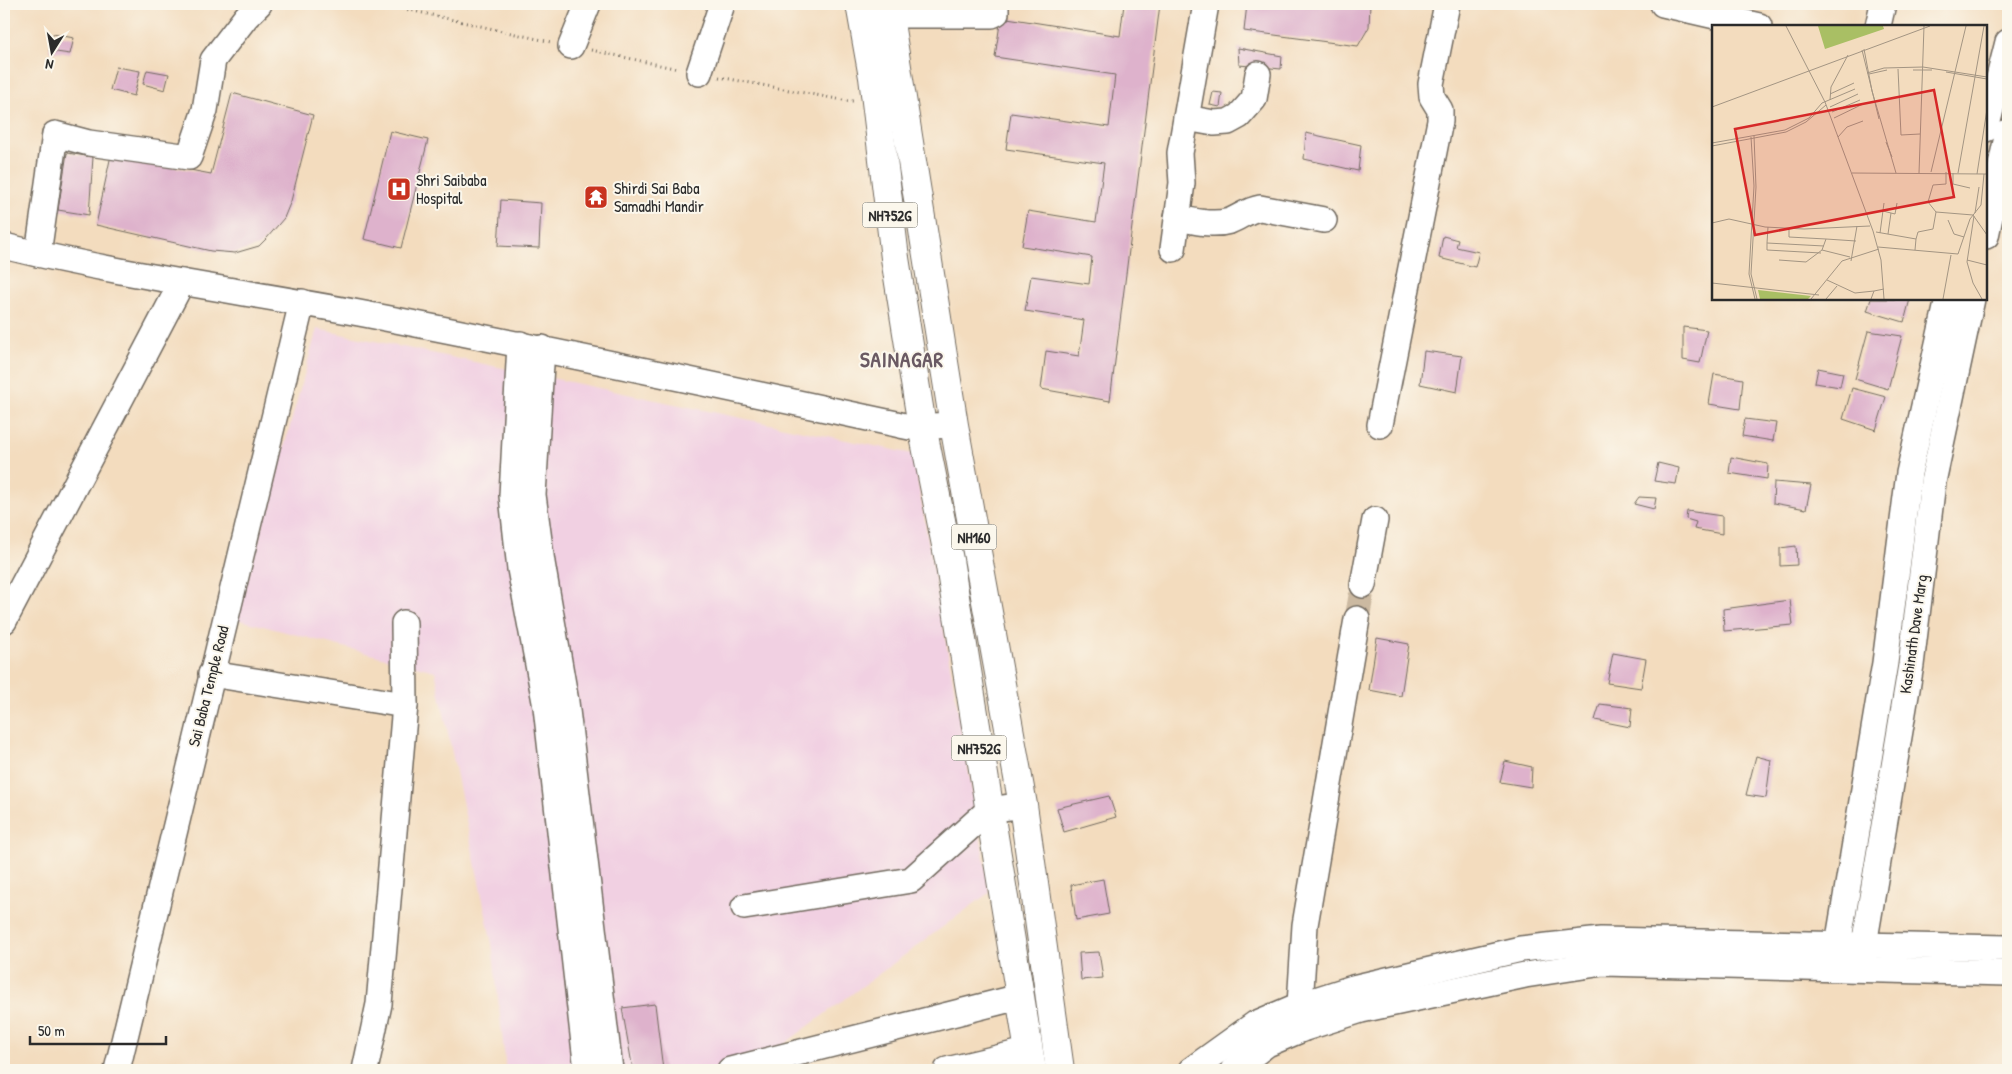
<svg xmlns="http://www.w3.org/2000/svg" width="2012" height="1074" font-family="'Patrick Hand',sans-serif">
  <rect width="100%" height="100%" fill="#fbf7ec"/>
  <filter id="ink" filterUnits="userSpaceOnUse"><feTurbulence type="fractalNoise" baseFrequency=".02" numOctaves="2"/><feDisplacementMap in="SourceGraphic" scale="10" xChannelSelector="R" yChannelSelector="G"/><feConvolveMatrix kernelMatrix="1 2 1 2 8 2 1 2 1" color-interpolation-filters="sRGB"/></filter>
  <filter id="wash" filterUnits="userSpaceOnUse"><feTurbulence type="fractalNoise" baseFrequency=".0096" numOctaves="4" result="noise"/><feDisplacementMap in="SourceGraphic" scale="20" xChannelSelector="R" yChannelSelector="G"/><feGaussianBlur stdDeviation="1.12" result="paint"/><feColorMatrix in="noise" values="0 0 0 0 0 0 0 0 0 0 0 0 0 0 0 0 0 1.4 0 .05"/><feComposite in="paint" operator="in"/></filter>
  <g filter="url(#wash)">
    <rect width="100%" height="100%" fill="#f3dcbe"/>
    <!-- built -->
    <polygon fill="#f1d0e2" points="317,329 913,454 990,892 749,1070 506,1070 492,944 435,671 236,619"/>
    <g id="blocks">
      <!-- building -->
      <g fill="#deb2cc">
        <polygon points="1124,4 1160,4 1110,401 1041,389 1046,351 1079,356 1084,320 1025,311 1031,276 1089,284 1092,257 1022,246 1028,211 1096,222 1104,163 1006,149 1011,113 1109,127 1115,75 995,57 1001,17 1120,36"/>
        <polygon points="1247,4 1370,4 1369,27 1358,46 1244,31"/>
        <polygon points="53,34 74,38 70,54 49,51"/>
        <polygon points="1238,48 1282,56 1281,69 1239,65"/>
        <polygon points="116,67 140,71 134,96 110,90"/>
        <polygon points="147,70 169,74 165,90 143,84"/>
        <polygon points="1213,92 1222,93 1220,107 1210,105"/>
        <polygon points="232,93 313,115 291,201 284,218 267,238 259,246 235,253 211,251 96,225 111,155 211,174"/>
        <polygon points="390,131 428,140 401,248 364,239"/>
        <polygon points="1306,133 1361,145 1358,171 1304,159"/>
        <polygon points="67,153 93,157 89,215 58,210"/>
        <polygon points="501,200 541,203 539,248 498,246"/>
        <polygon points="1443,236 1458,240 1456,247 1479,252 1475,267 1439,258"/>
        <polygon points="1871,299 1910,299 1904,322 1867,311"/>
        <polygon points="1683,327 1707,330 1700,363 1683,360"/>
        <polygon points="1868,331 1902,336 1888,389 1855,379"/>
        <polygon points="1424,351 1462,356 1457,392 1420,384"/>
        <polygon points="1818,368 1843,373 1840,387 1815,383"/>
        <polygon points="1714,374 1743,379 1740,409 1709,404"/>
        <polygon points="1852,388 1886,397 1876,430 1843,419"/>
        <polygon points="1745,419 1776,423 1773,441 1742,436"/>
        <polygon points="1731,457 1768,464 1767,479 1729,473"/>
        <polygon points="1658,463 1679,468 1676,484 1654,481"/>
        <polygon points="1774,482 1811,485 1806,509 1773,503"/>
        <polygon points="1639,497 1656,498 1654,509 1634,504"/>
        <polygon points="1687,511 1722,516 1722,534 1694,529 1696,522 1686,519"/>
        <polygon points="1796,546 1797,565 1780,566 1780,548"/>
        <polygon points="1790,600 1793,625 1724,631 1723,609"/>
        <polygon points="1377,638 1409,644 1401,696 1369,690"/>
        <polygon points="1613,653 1646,659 1641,688 1607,683"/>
        <polygon points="1600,704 1632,708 1630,727 1595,720"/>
        <polygon points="1756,756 1771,760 1766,798 1746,795"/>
        <polygon points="1505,761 1532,767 1531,787 1500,782"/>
        <polygon points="1109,796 1116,817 1064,832 1057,808"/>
        <polygon points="1103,879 1109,914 1076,920 1071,885"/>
        <polygon points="1099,952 1103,978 1081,980 1079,953"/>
        <polygon points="655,1004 663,1070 633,1070 622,1008"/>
        <polygon points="811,1066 813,1070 796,1070"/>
      </g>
    </g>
  </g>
  <g filter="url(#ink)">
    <use href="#blocks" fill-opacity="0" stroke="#71695e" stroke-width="1"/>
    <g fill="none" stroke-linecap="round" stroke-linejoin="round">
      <!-- minor-tunnel -->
      <polyline stroke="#cbb9a1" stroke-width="25" stroke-dasharray="25 12" stroke-linecap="butt" points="1357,619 1363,585"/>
      <!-- minor casing -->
      <g stroke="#71695e" stroke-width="28">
        <g id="minor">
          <polyline points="1663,4 1759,26"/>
          <polyline points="888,15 992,15 996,13 996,4"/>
          <polyline points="1878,26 1883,4"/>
          <polyline points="571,46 588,4"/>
          <polyline points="699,73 722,4"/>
          <polyline points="1186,118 1214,123 1228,122 1239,116 1254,99 1258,74"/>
          <polyline points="1986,129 2008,42"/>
          <path d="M1177 218C1194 221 1213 226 1230 221 1240 217 1248 210 1260 208L1324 220"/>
          <polyline points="1986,236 2008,132"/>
          <path d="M4 246C121 275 241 291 359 313 544 348 727 388 910 427L954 425"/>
          <polyline points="1173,249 1182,183 1180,153 1206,4"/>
          <polyline points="38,254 55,134 89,143 189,157 205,110 213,60 246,17 259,4"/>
          <polyline points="520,344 512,496 520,569 546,707 587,1070"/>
          <polyline points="542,348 533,495 542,563 566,702 610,1070"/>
          <polyline points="1380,425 1440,121 1440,110 1432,97 1431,84 1447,4"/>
          <polyline points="1363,585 1375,520"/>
          <polyline points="4,621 182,282"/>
          <polyline points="404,623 405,705"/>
          <polyline points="211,674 405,705 379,1004 365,1070"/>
          <polyline points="744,907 911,880 989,810 1023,805"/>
          <polyline points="1839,962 1838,945 1885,663 1909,473 1948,299"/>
          <polyline points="1864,962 1864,945 1911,665 1933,482 1972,299"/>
          <polyline points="1303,1019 1300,1005 1305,925 1357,619"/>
          <polyline points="117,1070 302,302"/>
          <polyline points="730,1070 1019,997"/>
          <polyline points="947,1070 1027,1051"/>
          <polyline points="1191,1070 1255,1024 1300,1005 1353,988 1521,949 1601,940 2008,948"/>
          <polyline points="1233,1070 1267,1044 1305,1028 1361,1010 1525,975 1603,963 2008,973"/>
        </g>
      </g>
      <!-- highway casing -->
      <g stroke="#71695e" stroke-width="30">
        <g id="highway">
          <polyline points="860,4 873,77 895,258 922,426 949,560 1032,1070"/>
          <polyline points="887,4 954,425 1023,805 1060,1070"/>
        </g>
      </g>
      <!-- path -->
      <g stroke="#71695e" stroke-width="3" stroke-dasharray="1 4" stroke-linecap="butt">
        <polyline points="383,4 551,42"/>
        <polyline points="591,50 678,69"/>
        <polyline points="719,77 848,101 855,101"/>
      </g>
      <!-- minor -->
      <use href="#minor" stroke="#fff" stroke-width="25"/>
      <!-- highway -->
      <use href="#highway" stroke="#fff" stroke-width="28"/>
    </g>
  </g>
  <!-- icons -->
  <defs>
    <g id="hospital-square" transform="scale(1.25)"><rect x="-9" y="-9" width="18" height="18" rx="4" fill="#c8321e" stroke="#fbf7ec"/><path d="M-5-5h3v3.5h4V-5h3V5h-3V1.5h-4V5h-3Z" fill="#fff"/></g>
    <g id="temple-square" transform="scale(1.25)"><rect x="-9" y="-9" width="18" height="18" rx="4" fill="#c8321e" stroke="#fbf7ec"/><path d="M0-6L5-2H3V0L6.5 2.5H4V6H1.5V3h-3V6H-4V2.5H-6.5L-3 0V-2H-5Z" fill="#fff"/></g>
  </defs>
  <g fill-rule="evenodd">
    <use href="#hospital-square" x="399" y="189"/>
    <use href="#temple-square" x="596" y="197"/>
  </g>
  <g text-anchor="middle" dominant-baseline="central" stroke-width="4" stroke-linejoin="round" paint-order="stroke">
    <!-- shield labels -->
    <g fill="#fbf7ec" stroke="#696865" stroke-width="1">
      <rect x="862.5" y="202.5" width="55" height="25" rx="4"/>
      <rect x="951.5" y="524.5" width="45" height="25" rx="4"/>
      <rect x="951.5" y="735.5" width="55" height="25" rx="4"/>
    </g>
    <g font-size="15" font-weight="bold" fill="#2b2b2b">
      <text x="890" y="215">NH752G</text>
      <text x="974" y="537">NH160</text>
      <text x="979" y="748">NH752G</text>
    </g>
    <!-- poi labels -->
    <g font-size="16" fill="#2b2b2b" stroke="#fbf7ec" text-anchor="start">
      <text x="416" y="180">Shri Saibaba<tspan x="416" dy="18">Hospital</tspan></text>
      <text x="614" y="188">Shirdi Sai Baba<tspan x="614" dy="18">Samadhi Mandir</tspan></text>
    </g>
    <!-- street labels -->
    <g font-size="16" fill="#2b2b2b" stroke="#fbf7ec">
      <text transform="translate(1913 634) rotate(-82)">Kashinath Dave Marg</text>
      <text transform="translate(208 686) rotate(-76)">Sai Baba Temple Road</text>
    </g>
    <!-- district labels -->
    <g font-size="21" font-weight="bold" letter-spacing="1" fill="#6a5a63" stroke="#fbf7ec">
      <text x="902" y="359">SAINAGAR</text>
    </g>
  </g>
  <!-- overview -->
  <g transform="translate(1712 25)">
    <rect width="275" height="275" fill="#f3dcbe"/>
    <path d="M106 1H171L172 4 113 24ZM46 265 99 271 96 274H48Z" fill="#a9bf64"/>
    <path fill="none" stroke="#a39583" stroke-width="1" d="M74 1 113 77 161 206 169 235 172 274M152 24 160 66 184 148M150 25 167 94M186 44 189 110 208 109M201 45H220M234 47 275 54M155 48 172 43 211 42 275 52M157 49 175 45M118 69 142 58M118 75 119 62 136 30M0 82 218 1M118 82 146 69M120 87 148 75M122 93 151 79M42 111 44 162 39 249 45 274M39 112 42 161 37 249 43 274M126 112 135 102 151 96M174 117 180 132M0 118 73 105 97 93 110 78 143 64M0 121 74 107 94 97 114 80M219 147 254 1M140 148 272 149M207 148 212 1M241 148V159L258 163M246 148 272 1M265 149 275 84M171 186 183 189 185 178M224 187 261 190 275 210M263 188 267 162M262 191 255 237 261 258 270 274M236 195 242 209 252 212M0 198 17 194 53 202 92 204 158 201M56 202 55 218 112 221M77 203V212L114 214M164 207 204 214 203 225M168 208 172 178M176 209 179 188M204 214 206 207 221 204 224 187 216 177 221 160 234 159V147M55 218V225L109 228M166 222 246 229 258 194 269 180 272 149H275M110 225 138 232M67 235 94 237 110 225 114 214 144 216M255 235 275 240M139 236 145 201M115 255 143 268 162 266M0 258 107 270M99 274 130 236 167 224M114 274 125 261M159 274 162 266 172 264M231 274 239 230"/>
    <path fill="#d62828" fill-opacity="0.15" stroke="#d62828" stroke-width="2.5" d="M222 65 242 172 43 210 23 104Z"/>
    <rect width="275" height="275" fill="none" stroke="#2b2b2b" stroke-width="2.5"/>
  </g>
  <!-- margin -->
  <rect width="2012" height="1074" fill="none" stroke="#fbf7ec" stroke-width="20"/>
  <!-- north arrow -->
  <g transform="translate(52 52) rotate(191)" stroke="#fbf7ec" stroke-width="4" paint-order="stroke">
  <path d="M0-4L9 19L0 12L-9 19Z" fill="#2b2b2b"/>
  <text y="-8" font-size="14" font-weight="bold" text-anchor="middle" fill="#2b2b2b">N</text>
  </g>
  <!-- scale -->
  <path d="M30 1036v8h136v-8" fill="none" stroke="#2b2b2b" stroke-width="2.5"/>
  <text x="38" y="1036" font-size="15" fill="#2b2b2b" stroke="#fbf7ec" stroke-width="4" paint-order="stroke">50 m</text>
</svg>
